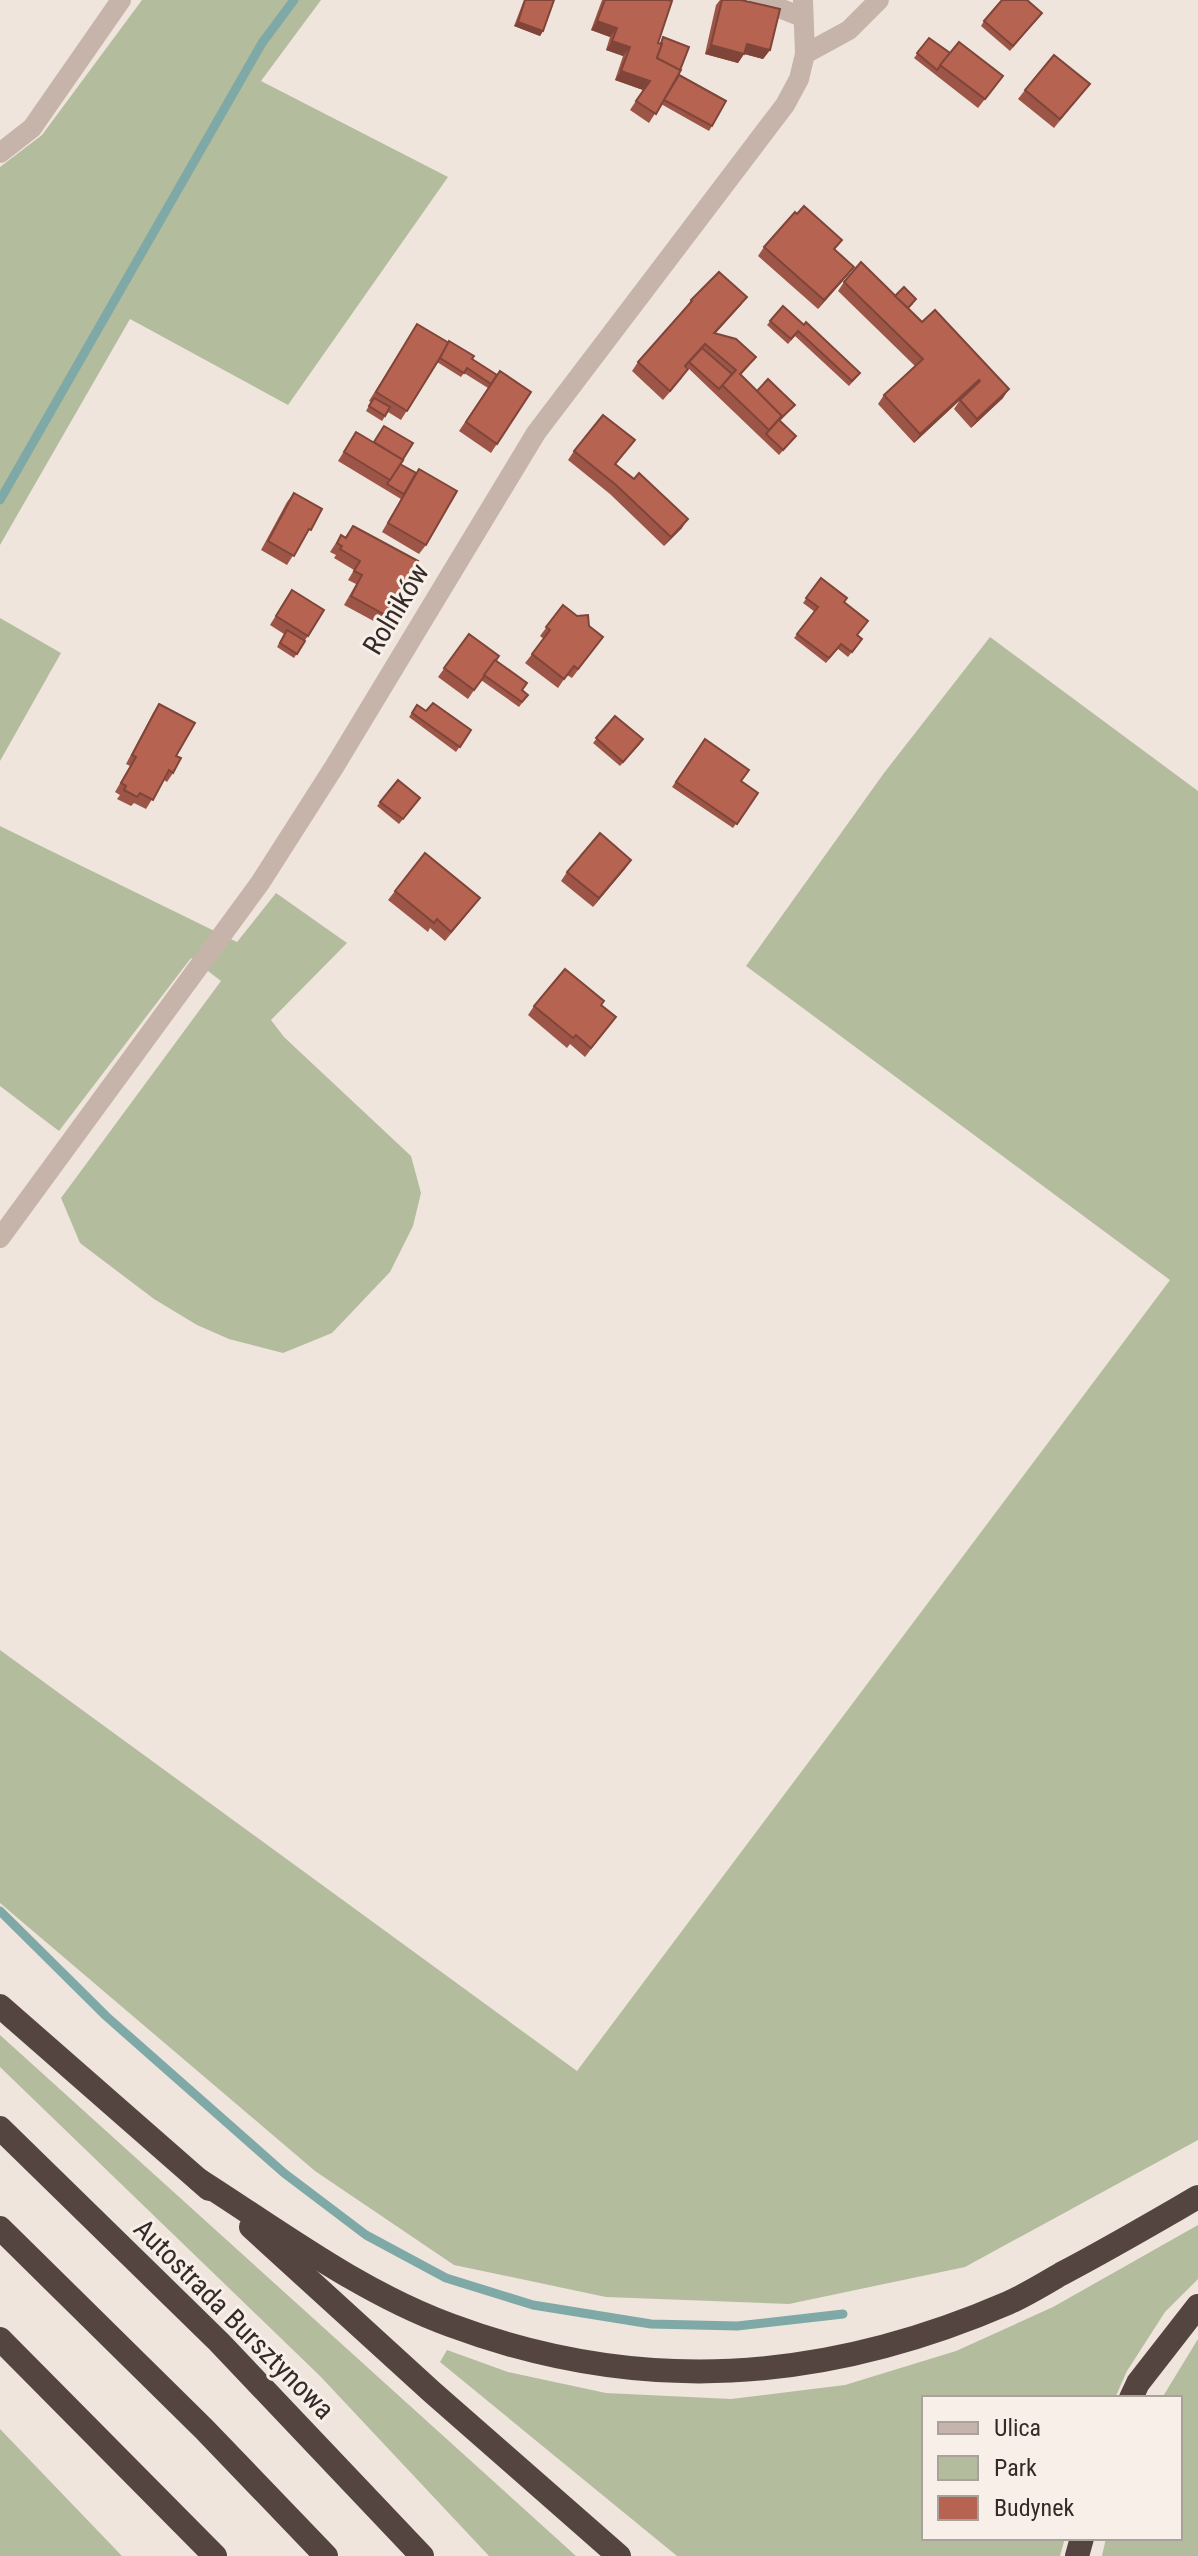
<svg xmlns="http://www.w3.org/2000/svg" width="1198" height="2556" font-family="'Roboto Condensed',sans-serif">
  <rect width="100%" height="100%" fill="#efe5dd"/>
  <!-- green -->
  <g fill="#b4bc9e">
    <polygon points="142,0 321,0 261,81 448,177 288,405 130,319 0,545 0,167 42,135"/>
    <polygon points="0,618 61,653 0,761"/>
    <polygon points="990,637 1198,791 1198,2140 965,2267 789,2304 606,2297 454,2265 315,2171 0,1903 0,1650 577,2071 1170,1280 746,966 884,773"/>
    <polygon points="0,826 237,942 276,893 347,943 271,1020 284,1037 411,1156 421,1193 413,1226 390,1272 332,1333 283,1353 229,1339 197,1325 154,1299 80,1243 61,1198 221,981 191,958 59,1131 0,1086"/>
    <polygon points="0,2035 576,2556 489,2556 320,2376 0,2067"/>
    <polygon points="1198,2225 1198,2279 1165,2312 1127,2371 1115,2398 924,2398 924,2538 1065,2538 1060,2556 677,2556 440,2362 447,2350 508,2372 606,2393 731,2399 845,2385 956,2351 1053,2307"/>
    <polygon points="1198,2339 1198,2556 1102,2556 1106,2538 1180,2538 1180,2398 1162,2398"/>
    <polygon points="0,2429 122,2556 0,2556"/>
  </g>
  <g fill="none" stroke-linecap="round" stroke-linejoin="round">
    <!-- stream -->
    <g stroke="#7fa9a7" stroke-width="9">
      <polyline points="0,500 262,43 294,0"/>
      <polyline points="0,1911 106,2016 284,2173 366,2235 446,2278 533,2305 651,2324 737,2326 843,2314"/>
    </g>
    <!-- minor -->
    <g stroke="#c6b4aa" stroke-width="20">
      <polyline points="759,0 802,17"/>
      <polyline points="805,54 849,30 879,0"/>
      <polyline points="0,153 32,128 121,0"/>
      <polyline points="0,1238 260,883 336,764 536,433 785,105 799,79 805,54 803,0"/>
    </g>
    <!-- highway -->
    <g stroke="#544541" stroke-width="24">
      <polyline points="0,2006 209,2189"/>
      <polyline points="0,2128 219,2342 422,2556"/>
      <path d="M199 2180C279 2231 360 2292 450 2325 640 2396 823 2383 1008 2303 1026 2295 1044 2284 1061 2274 1107 2250 1153 2223 1198 2197"/>
      <polyline points="251,2227 432,2392 619,2556"/>
      <polyline points="0,2228 204,2429 326,2556"/>
      <polyline points="0,2339 215,2556"/>
      <polyline points="1131,2398 1138,2383 1198,2306"/>
      <polyline points="1077,2556 1082,2538"/>
    </g>
  </g>
  <!-- wall -->
  <g fill="#9d5547">
    <polygon points="524,0 554,0 543,31 540,36 514,26"/>
    <polygon points="602,0 668,0 658,43 660,43 663,37 679,75 712,126 709,131 661,104 649,123 630,110 643,90 615,80 623,56 606,50 610,37 591,30"/>
    <polygon points="720,0 741,0 770,50 763,59 744,54 738,63 705,54 716,5"/>
    <polygon points="1042,13 1010,51 981,26 984,21"/>
    <polygon points="929,38 950,53 1003,76 978,108 914,58"/>
    <polygon points="1090,84 1054,128 1018,99 1025,90"/>
    <polygon points="764,247 834,250 854,267 847,276 818,309 758,256"/>
    <polygon points="844,282 895,296 913,304 908,308 1003,398 971,428 954,409 960,400 914,443 878,404 884,395 915,366 838,291"/>
    <polygon points="747,297 740,306 715,334 756,357 741,375 757,391 795,405 780,421 796,436 779,455 686,366 682,378 663,400 632,371 638,362 685,309 691,300"/>
    <polygon points="783,306 857,377 849,386 795,336 788,344 767,325"/>
    <polygon points="417,324 497,375 531,392 491,453 459,431 492,382 488,388 464,373 461,377 437,362 401,420 388,412 382,421 366,411 371,402 369,401"/>
    <polygon points="356,432 400,464 426,545 419,554 382,532 401,499 338,461"/>
    <polygon points="635,440 616,464 682,528 664,546 610,494 568,460 574,451"/>
    <polygon points="294,493 305,539 304,538 287,565 261,550 287,502"/>
    <polygon points="353,526 387,616 381,625 344,605 356,584 348,580 354,570 334,558 336,555 330,552 341,535 345,537"/>
    <polygon points="821,578 844,603 858,635 862,639 848,657 838,649 826,663 794,638 815,612 803,603"/>
    <polygon points="286,599 324,610 294,658 277,647 284,634 270,625"/>
    <polygon points="563,605 603,637 572,678 567,675 558,688 525,663 544,639 540,636"/>
    <polygon points="469,634 495,660 522,690 528,695 519,707 481,680 468,699 438,677"/>
    <polygon points="159,704 176,756 173,773 167,782 164,780 146,809 134,803 131,806 117,799 120,795 115,792 130,766 126,764 153,713"/>
    <polygon points="417,705 426,711 471,730 456,752 409,717"/>
    <polygon points="615,716 640,744 620,766 593,743"/>
    <polygon points="705,739 741,781 758,793 733,828 672,787"/>
    <polygon points="398,780 420,798 399,824 377,806"/>
    <polygon points="631,860 593,907 561,881 567,872"/>
    <polygon points="395,891 480,898 445,941 430,928 428,932 388,900"/>
    <polygon points="601,1005 616,1017 585,1057 570,1044 567,1048 528,1015 534,1006"/>
  </g>
  <!-- shaded-wall -->
  <g fill="#804539">
    <polygon points="597,21 617,28 610,37 591,30"/>
    <polygon points="518,22 543,31 540,36 514,26"/>
    <polygon points="612,41 630,47 623,56 606,50"/>
    <polygon points="747,44 770,50 763,59 741,53"/>
    <polygon points="711,45 744,54 738,63 705,54"/>
    <polygon points="621,71 650,81 643,90 615,80"/>
    <polygon points="854,267 847,276 818,309 824,300"/>
    <polygon points="747,297 740,306 707,342 714,333"/>
    <polygon points="979,380 972,389 914,443 920,434"/>
    <polygon points="1009,389 1003,398 971,428 977,419"/>
    <polygon points="688,519 682,528 664,546 671,537"/>
    <polygon points="631,860 625,869 593,907 599,898"/>
  </g>
  <!-- building -->
  <g fill="#b76352" stroke="#804539" stroke-width="2">
    <polygon points="525,0 554,0 543,31 518,22"/>
    <polygon points="605,0 668,0 672,1 658,43 662,44 657,58 681,70 656,114 636,101 650,81 621,71 630,47 612,41 617,28 597,21"/>
    <polygon points="722,0 741,0 780,9 770,50 747,44 744,54 711,45"/>
    <polygon points="1002,0 1027,0 1042,13 1013,46 984,21"/>
    <polygon points="663,37 689,47 680,70 657,58 662,44 661,44"/>
    <polygon points="929,38 950,53 937,70 917,53"/>
    <polygon points="959,42 1003,76 985,99 940,65"/>
    <polygon points="1054,55 1090,84 1060,119 1025,90"/>
    <polygon points="679,75 726,101 712,126 664,100"/>
    <polygon points="804,206 842,240 834,249 854,267 824,300 764,247 795,212 797,214"/>
    <polygon points="861,262 922,322 935,310 1009,389 977,419 960,400 980,381 979,380 920,434 884,395 923,359 844,282"/>
    <polygon points="719,272 747,297 714,333 736,339 756,357 740,374 782,416 769,430 722,385 736,370 705,344 685,366 688,369 670,391 638,362 692,301 691,300"/>
    <polygon points="904,287 916,299 908,308 895,296"/>
    <polygon points="783,306 804,325 806,322 860,373 852,381 798,331 791,339 770,321"/>
    <polygon points="417,324 449,343 407,411 376,392"/>
    <polygon points="449,341 474,356 472,359 497,375 491,384 467,368 464,373 440,358"/>
    <polygon points="702,348 732,374 719,389 689,362"/>
    <polygon points="500,371 531,392 497,444 466,422"/>
    <polygon points="768,379 795,405 779,420 796,436 783,450 766,434 782,416 757,391"/>
    <polygon points="374,398 390,407 385,416 369,406"/>
    <polygon points="603,415 635,440 615,464 634,479 639,473 688,519 671,537 616,485 574,451"/>
    <polygon points="384,426 413,443 400,464 416,473 404,494 387,484 403,460 374,442"/>
    <polygon points="356,432 403,460 390,480 344,452"/>
    <polygon points="419,469 457,491 426,545 388,523"/>
    <polygon points="294,493 322,509 311,530 309,529 294,556 268,541"/>
    <polygon points="353,526 418,561 387,616 351,596 362,575 354,571 360,561 340,549 342,546 337,543 341,535 346,538"/>
    <polygon points="821,578 847,598 844,602 868,621 857,635 862,639 852,652 841,644 829,658 797,634 818,607 806,598"/>
    <polygon points="292,590 324,610 308,636 276,616"/>
    <polygon points="563,605 577,616 588,615 589,626 603,637 578,669 574,666 564,679 532,654 550,630 546,627"/>
    <polygon points="287,630 305,641 297,654 280,643"/>
    <polygon points="469,634 499,656 474,690 444,668"/>
    <polygon points="495,660 527,683 522,690 528,695 522,702 484,675"/>
    <polygon points="433,703 471,730 460,747 412,713 417,705 426,711"/>
    <polygon points="159,704 195,723 176,756 181,758 173,773 169,770 153,800 140,793 137,797 124,790 126,786 121,783 136,757 132,755"/>
    <polygon points="615,716 643,739 623,762 596,738"/>
    <polygon points="705,739 749,770 741,781 758,793 737,824 676,782"/>
    <polygon points="398,780 420,798 403,819 380,802"/>
    <polygon points="600,833 631,860 599,898 567,872"/>
    <polygon points="425,853 480,898 451,932 437,919 434,923 395,891"/>
    <polygon points="565,969 604,1001 601,1005 616,1017 591,1048 576,1035 573,1038 534,1006"/>
  </g>
  <g text-anchor="middle" dominant-baseline="central" stroke-width="6" stroke-linejoin="round" paint-order="stroke">
    <!-- street labels -->
    <g font-size="28" fill="#342b29" stroke="#f7efe8">
      <text transform="translate(396 609) rotate(-59)">Rolników</text>
      <text transform="translate(234 2319) rotate(45)">Autostrada Bursztynowa</text>
    </g>
  </g>
  <!-- legend -->
  <rect x="922" y="2396" width="260" height="144" fill="#f7efe8" stroke="#a9a19c" stroke-width="2"/>
  <rect x="938" y="2422" width="40" height="12" fill="#c6b4aa" stroke="#a9a19c" stroke-width="2"/>
  <text x="994" y="2436" font-size="24" fill="#342b29">Ulica</text>
  <rect x="938" y="2456" width="40" height="24" fill="#b4bc9e" stroke="#a9a19c" stroke-width="2"/>
  <text x="994" y="2476" font-size="24" fill="#342b29">Park</text>
  <rect x="938" y="2496" width="40" height="24" fill="#b76352" stroke="#a9a19c" stroke-width="2"/>
  <text x="994" y="2516" font-size="24" fill="#342b29">Budynek</text>
</svg>
